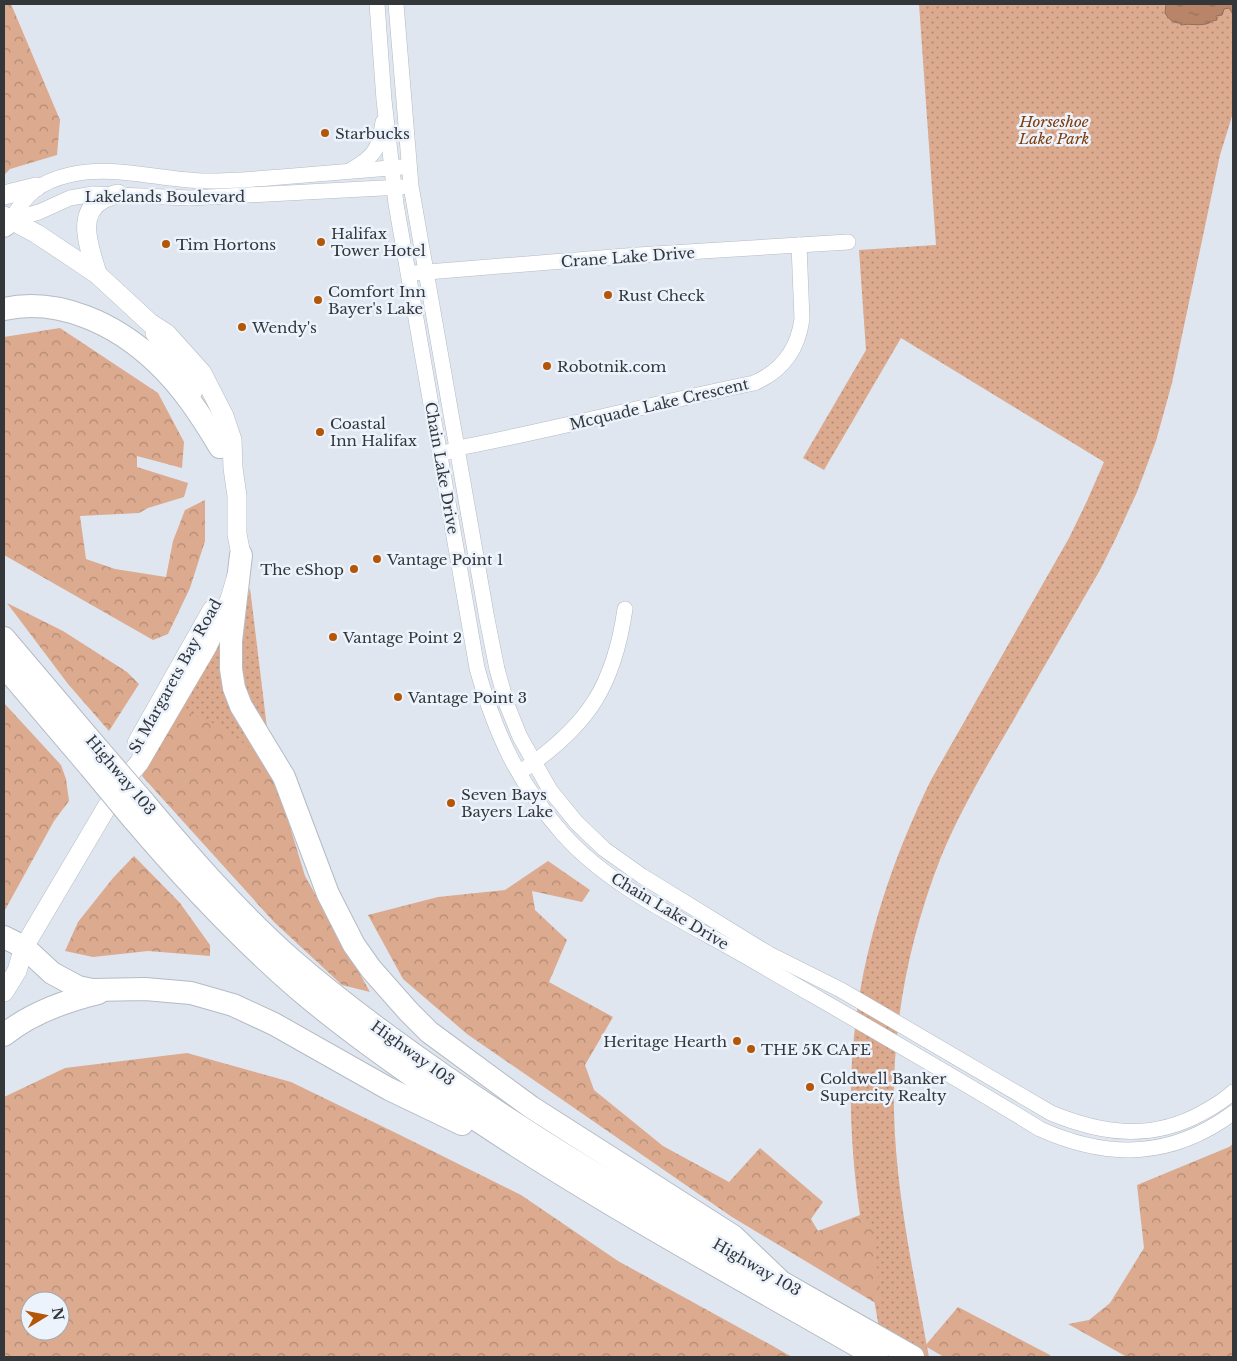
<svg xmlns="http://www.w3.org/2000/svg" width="1237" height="1361" font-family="'Libre Baskerville',serif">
  <defs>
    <pattern id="grass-dots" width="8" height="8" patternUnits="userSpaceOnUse" patternTransform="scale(1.25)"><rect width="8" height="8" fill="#dcaa8e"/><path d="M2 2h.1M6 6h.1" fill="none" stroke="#b38b75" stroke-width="1.8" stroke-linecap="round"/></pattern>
    <pattern id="forest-crowns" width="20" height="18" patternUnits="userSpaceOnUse" patternTransform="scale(1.25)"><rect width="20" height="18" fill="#dcaa8e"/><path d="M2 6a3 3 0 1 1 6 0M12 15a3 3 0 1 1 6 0" fill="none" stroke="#b38b75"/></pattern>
    <pattern id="water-ripples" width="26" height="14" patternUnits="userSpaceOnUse" patternTransform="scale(1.25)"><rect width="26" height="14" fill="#b98568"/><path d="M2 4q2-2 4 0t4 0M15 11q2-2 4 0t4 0" fill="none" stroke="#976e57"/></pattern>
  </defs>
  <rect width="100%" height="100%" fill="#dfe6ef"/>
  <!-- grass -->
  <g fill="url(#grass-dots)">
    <path d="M919 4H1166L1165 13C1172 24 1176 19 1182 25L1188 24H1205L1217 18V15H1221L1224 9 1229 8 1233 14V113L1220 155 1172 383 1156 441 1137 492 1115 540 1100 570C1070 622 1040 674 1010 726 985 769 960 811 941 857 909 938 892 1025 894 1112 896 1194 914 1276 929 1357H884C872 1284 856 1211 852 1137 844 1011 876 892 931 780L1069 538 1087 501 1104 462 901 338 824 470 803 458 866 350 859 250 936 245Z"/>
    <polygon points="250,588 267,728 253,710 242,677 240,624"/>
    <polygon points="224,630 273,768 284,807 177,707"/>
  </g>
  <!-- forest -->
  <g fill="url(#forest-crowns)" fill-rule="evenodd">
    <polygon points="4,4 11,4 60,120 57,155 10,169 4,175"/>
    <polygon points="60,328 158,393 184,442 182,468 137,456 137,467 188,483 184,497 148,508 139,513 80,516 86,559 115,569 166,577 173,541 185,510 205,500 205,541 190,588 168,634 153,640 4,555 4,337"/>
    <polygon points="7,603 63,631 127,672 139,684 109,731 68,684"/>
    <polygon points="4,703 61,765 66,779 69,801 54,821 5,910"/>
    <polygon points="177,707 226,729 255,753 273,778 284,807 305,876 370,992 342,985 274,922 142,776"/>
    <polygon points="134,856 180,903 210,945 210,956 148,951 93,957 65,951 78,922 113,878"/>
    <polygon points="548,861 590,890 582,902 532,891 535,910 567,940 549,982 613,1017 585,1065 594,1090 663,1146 729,1182 760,1148 823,1202 811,1219 818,1231 860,1215 872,1223 882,1307 732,1217 467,1034 403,979 368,915 438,897 505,890"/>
    <path d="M187 1053 291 1082 396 1133 521 1195 618 1261 771 1345 792 1357H4V1097L65 1068ZM30 1301H60V1331H30Z"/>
    <polygon points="1233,1144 1233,1357 1127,1357 1068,1324 1089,1320 1110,1303 1144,1248 1137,1185 1229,1147"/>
    <polygon points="958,1307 1050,1355 1051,1357 944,1357 925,1346"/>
  </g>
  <!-- water -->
  <path fill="url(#water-ripples)" stroke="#916e5a" d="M1166 4H1233V14L1229 8 1224 9 1222 15 1216 16 1217 20C1212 20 1211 23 1206 24 1198 26 1190 23 1181 25L1180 23C1172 23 1169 19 1165 13Z"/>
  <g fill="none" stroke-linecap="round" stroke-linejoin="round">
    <!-- minor casing -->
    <g stroke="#b4bbc4" stroke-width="16">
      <g id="minor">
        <path d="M377 4 384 100 396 204 477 668C495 733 518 783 563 834 610 887 686 922 747 957 845 1014 944 1070 1040 1129 1109 1160 1172 1158 1233 1113"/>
        <path d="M396 4 411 186 487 619 497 669 507 705 520 737 550 790 576 822 604 849 642 876 769 954 841 990 1051 1113C1102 1134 1151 1141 1202 1113 1213 1107 1224 1101 1233 1092"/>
        <path d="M351 170C375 156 379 149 383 122"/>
        <path d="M11 220C26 194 39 182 69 175 115 164 162 181 208 181 232 181 257 179 281 177 321 174 362 170 402 167"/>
        <polyline points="11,220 39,212 70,198 93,194 190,198 402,187"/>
        <polyline points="415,273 638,255 848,242"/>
        <path d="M448 452 458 448C557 429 655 403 754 383 782 371 798 349 802 319L799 245"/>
        <path d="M526 768C589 724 614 685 625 609"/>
      </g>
    </g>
    <!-- major casing -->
    <g stroke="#b4bbc4" stroke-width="20">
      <g id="major">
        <polyline points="4,195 36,187"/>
        <polyline points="4,216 37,234 97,274 150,323 167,334 202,373 224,416 232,440 233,468 237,496 237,534 241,555 238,572 230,599 207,647 139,763 118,788 24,947 17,971 4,992"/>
        <path d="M97 274C91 251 74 214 103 199 108 197 113 195 118 194"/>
        <polyline points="155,333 193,391"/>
        <polyline points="137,743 212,610"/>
      </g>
    </g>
    <!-- highway casing -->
    <g stroke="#b4bbc4" stroke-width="24">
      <g id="highway">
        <polyline points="4,226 11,220"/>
        <path d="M4 309C59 297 116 324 156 362 182 386 202 417 220 447"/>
        <polyline points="241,555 231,641 231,669 234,688 241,706 284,777 328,894 354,945 371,969 409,1012 429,1032 531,1107 733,1236 778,1279"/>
        <polyline points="4,638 99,750"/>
        <polyline points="4,666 90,767"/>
        <path d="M143 801C189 856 237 911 291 959 339 1001 391 1039 443 1075 593 1180 755 1266 913 1357"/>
        <path d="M133 819C184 879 238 937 298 989 344 1028 393 1063 443 1097 582 1193 731 1273 877 1357"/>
        <polyline points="4,937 24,947 52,973 78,987 92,990 145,989 191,993 233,1005 274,1024 389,1089 462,1124"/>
        <path d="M4 1035C31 1013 65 1001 98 993"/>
      </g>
    </g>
    <!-- minor -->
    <use href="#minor" stroke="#fff" stroke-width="15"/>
    <!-- major -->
    <use href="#major" stroke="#fff" stroke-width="19"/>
    <!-- highway -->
    <use href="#highway" stroke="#fff" stroke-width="22"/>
    <!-- highway-bridge casing -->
    <g stroke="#b4bbc4" stroke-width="24" stroke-linecap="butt">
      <g id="highway-bridge">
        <polyline points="99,750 143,801"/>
        <polyline points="90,767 133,819"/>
      </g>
    </g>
    <!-- highway-bridge -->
    <use href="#highway-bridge" stroke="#fff" stroke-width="22"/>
  </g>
  <!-- markers -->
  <g fill="#b45606" stroke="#ecf3fc" stroke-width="2">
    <circle cx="325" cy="133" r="5"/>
    <circle cx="321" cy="242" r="5"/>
    <circle cx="166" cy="244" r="5"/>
    <circle cx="608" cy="295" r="5"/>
    <circle cx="318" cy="300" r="5"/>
    <circle cx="242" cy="327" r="5"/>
    <circle cx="547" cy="366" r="5"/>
    <circle cx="320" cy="432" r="5"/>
    <circle cx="377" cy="559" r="5"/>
    <circle cx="354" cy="569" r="5"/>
    <circle cx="333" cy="637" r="5"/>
    <circle cx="398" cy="697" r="5"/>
    <circle cx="451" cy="803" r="5"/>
    <circle cx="737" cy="1041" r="5"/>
    <circle cx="751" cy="1049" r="5"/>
    <circle cx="810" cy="1087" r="5"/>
  </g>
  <g text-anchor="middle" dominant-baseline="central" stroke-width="5" stroke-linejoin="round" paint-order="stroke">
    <!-- park labels -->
    <g font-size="15" font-style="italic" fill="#7d3c0b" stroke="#ecf3fc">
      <text x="1054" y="121">Horseshoe<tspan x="1054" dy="17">Lake Park</tspan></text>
    </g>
    <!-- poi labels -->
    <g font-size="15" fill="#34373a" stroke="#ecf3fc" text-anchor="start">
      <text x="335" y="133">Starbucks</text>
      <text x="331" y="233">Halifax<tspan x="331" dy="17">Tower Hotel</tspan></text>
      <text x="176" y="244">Tim Hortons</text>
      <text x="328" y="291">Comfort Inn<tspan x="328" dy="17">Bayer's Lake</tspan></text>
      <text x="618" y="295">Rust Check</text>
      <text x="252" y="327">Wendy's</text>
      <text x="557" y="366">Robotnik.com</text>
      <text x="330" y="423">Coastal<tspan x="330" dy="17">Inn Halifax</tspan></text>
      <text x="387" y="559">Vantage Point 1</text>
      <text x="344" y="569" text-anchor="end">The eShop</text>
      <text x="343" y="637">Vantage Point 2</text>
      <text x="408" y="697">Vantage Point 3</text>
      <text x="461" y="794">Seven Bays<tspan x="461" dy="17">Bayers Lake</tspan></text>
      <text x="727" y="1041" text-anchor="end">Heritage Hearth</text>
      <text x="761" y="1049">THE 5K CAFE</text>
      <text x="820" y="1078">Coldwell Banker<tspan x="820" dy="17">Supercity Realty</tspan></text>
    </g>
    <!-- street labels -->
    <g font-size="15" fill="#34373a" stroke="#ecf3fc">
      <text x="165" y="196">Lakelands Boulevard</text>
      <text transform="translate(628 257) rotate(-4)">Crane Lake Drive</text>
      <text transform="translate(659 404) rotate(-13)">Mcquade Lake Crescent</text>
      <text transform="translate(442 468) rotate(80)">Chain Lake Drive</text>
      <text transform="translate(175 676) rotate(-61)">St Margarets Bay Road</text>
      <text transform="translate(121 775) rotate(50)">Highway 103</text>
      <text transform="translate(670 911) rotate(31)">Chain Lake Drive</text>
      <text transform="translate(413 1053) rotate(36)">Highway 103</text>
      <text transform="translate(757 1267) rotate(30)">Highway 103</text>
    </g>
  </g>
  <!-- border -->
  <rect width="1237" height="1361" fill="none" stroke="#34373a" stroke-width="10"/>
  <!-- north arrow -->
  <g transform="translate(45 1316) rotate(80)"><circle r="24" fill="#ecf3fc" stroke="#a2a8ae"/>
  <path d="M0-4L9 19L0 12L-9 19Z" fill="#b45606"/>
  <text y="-8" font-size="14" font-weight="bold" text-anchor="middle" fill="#34373a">N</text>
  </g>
</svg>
